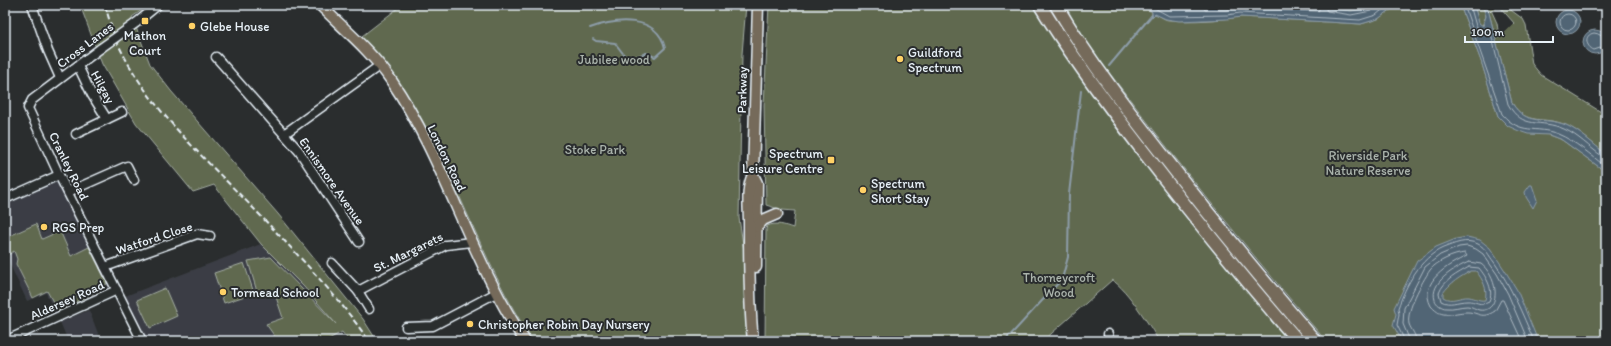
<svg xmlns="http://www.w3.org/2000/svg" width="1611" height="346" font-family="Itim,sans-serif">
  <rect width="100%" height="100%" fill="#2a2d2e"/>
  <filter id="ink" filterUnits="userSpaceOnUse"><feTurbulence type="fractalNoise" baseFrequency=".025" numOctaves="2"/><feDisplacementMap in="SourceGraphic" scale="8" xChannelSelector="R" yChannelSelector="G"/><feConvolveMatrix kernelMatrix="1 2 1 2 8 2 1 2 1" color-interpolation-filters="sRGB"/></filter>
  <g filter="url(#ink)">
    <!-- built -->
    <g fill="#3b3e44">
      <polygon points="58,177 114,289 56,315 46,293 27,301 5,254 5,201"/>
      <polygon points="261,244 304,287 342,332 328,341 148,341 125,296"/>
      <polygon points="89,310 101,341 68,341 60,322"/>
    </g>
    <!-- green -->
    <g fill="#606950" stroke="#a4ada4" fill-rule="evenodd">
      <polygon points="80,5 139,5 142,10 132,17 150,64 171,91 278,214 363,319 377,341 349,341 342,332 325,341 278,341 266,324 283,318 274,291 258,295 248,261 271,257 336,324 304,287 261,244 214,185 193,192 136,123 102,64"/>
      <path d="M402 5H746L742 54 739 218 747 271 752 341H533C479 260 454 163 399 83 388 67 375 53 362 39V36Z"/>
      <path d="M769 5H1033C1106 125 1198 233 1289 341H1159C1150 326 1127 289 1112 280L1043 341H765L766 229 767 226C777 222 784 225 793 228L795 211 782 210 766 205 764 105Z"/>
      <path d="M1065 5H1144L1152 12V14C1158 13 1163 20 1169 20 1193 22 1217 20 1241 17L1361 24 1378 19 1397 5H1460L1481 61 1498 116 1562 140 1606 172V341H1326C1265 270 1206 198 1149 124 1120 86 1087 48 1065 5Z"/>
      <polygon points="1168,5 1239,5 1177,7"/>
      <polygon points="1299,5 1373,5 1365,9 1351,11"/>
      <polygon points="1474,5 1482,5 1486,16 1482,26 1479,23"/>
      <path d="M1487 5H1504L1523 19 1526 25 1532 64 1541 75 1606 115V154C1594 145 1580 131 1566 125 1543 115 1527 127 1512 103ZM1499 6 1514 23 1499 38 1497 23 1491 10Z"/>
      <polygon points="36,224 42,239 60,231 71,256 89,247 107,283 102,291 94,293 58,311 47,291 33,298 16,264 17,259 14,251 8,255 5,249 5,238"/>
      <polygon points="244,263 254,293 224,303 214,273"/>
      <polygon points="165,288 177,316 150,328 137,300"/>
    </g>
    <!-- water -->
    <g fill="#516574" stroke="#8d9da9" fill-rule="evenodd">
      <polygon points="1144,5 1168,5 1177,7 1299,5 1351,11 1365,9 1373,5 1397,5 1378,19 1361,24 1241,17 1227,19 1179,21 1166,19 1155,14 1152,17 1152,12"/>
      <path d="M1460 5H1474L1479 23 1483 26 1486 16 1483 5H1487L1512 103C1527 127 1543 116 1566 125 1580 131 1594 145 1606 154V172L1562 140 1549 135 1528 134 1519 131 1508 126 1498 116 1481 61Z"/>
      <circle cx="1568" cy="22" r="12"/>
      <circle cx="1595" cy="42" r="12"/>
      <polygon points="1530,185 1532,185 1537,200 1533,208 1526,197 1525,192"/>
      <path d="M1467 237 1480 240 1490 248 1504 269 1517 290 1538 341H1402L1393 325 1396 314 1394 308 1417 261 1436 247 1456 239ZM1471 271H1476C1483 280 1488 289 1485 300 1479 301 1476 298 1469 297 1460 296 1452 303 1443 297V293C1450 283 1460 277 1471 271Z"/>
    </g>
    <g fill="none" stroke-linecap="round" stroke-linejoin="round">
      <!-- shore -->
      <g stroke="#acb9c3" stroke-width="1">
        <polyline points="1149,5 1169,16 1227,15 1240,13 1360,20 1376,15 1388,5"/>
        <polyline points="1203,5 1205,10 1226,10 1240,8 1318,11 1319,10 1319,5"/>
        <polyline points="1324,5 1327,11 1351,15 1371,11 1374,5"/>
        <path d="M1464 5 1502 114C1521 136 1535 125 1558 134 1575 141 1591 155 1606 167"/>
        <path d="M1470 5 1476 26 1482 30 1490 29 1508 104C1523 131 1540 118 1564 129 1578 135 1590 148 1602 156L1606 157"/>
        <circle cx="1568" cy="22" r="8"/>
        <path d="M1606 38C1601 37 1599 33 1594 33 1583 35 1586 47 1594 50L1606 46"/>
        <path d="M1469 262 1481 264C1488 269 1494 280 1495 290 1496 300 1492 312 1479 310 1475 309 1472 306 1467 306 1460 306 1454 309 1446 308 1442 308 1436 304 1435 300 1429 282 1456 267 1469 262Z"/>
        <path d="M1469 267 1479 268C1487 278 1494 290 1489 302 1480 307 1475 300 1467 301 1457 301 1450 306 1441 301L1439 293C1444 280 1457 274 1469 267Z"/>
        <path d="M1405 341 1397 325 1399 314 1398 308C1406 285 1420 258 1443 248 1454 244 1466 238 1478 244 1486 248 1489 256 1494 262 1511 286 1522 313 1534 341"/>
        <polyline points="1410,341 1403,324 1404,308 1425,267 1440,255 1459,247 1467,246 1476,249 1483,254 1497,274 1508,294 1528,341"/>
        <path d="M1416 341C1416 334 1411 330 1409 324 1406 310 1422 282 1430 270 1437 261 1454 254 1465 253L1467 256C1449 264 1418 282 1431 306 1443 320 1452 312 1467 312 1479 312 1481 320 1495 311L1501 300H1503L1522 341"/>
      </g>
      <!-- stream -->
      <g stroke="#8d9da9" stroke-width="2">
        <path d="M590 28C615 19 657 14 665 48L655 57 646 53 628 60 615 43 596 41 593 39"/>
        <polyline points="1109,66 1152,15"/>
        <polyline points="1005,341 1062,279 1068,257 1069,194 1081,91"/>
      </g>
      <!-- minor casing -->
      <g stroke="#e8f1f8" stroke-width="11">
        <g id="minor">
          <polyline points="32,5 48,51 60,78"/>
          <polyline points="136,23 158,5"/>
          <polyline points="101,48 32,100 28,108 59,175 142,341"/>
          <polyline points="216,57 299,151 359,242"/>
          <polyline points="78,66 92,95 107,119"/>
          <polyline points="76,134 122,112"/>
          <polyline points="284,134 379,66"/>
          <polyline points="68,192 127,166 134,180"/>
          <polyline points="5,199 59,175"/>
          <polyline points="332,263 358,291 446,245 471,242"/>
          <polyline points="105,267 197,234 210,236"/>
          <polyline points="358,291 369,309"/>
          <polyline points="406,327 433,326 496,293"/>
          <polyline points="1108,334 1109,341"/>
          <polyline points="5,341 117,290"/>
        </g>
      </g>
      <!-- major casing -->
      <g stroke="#e8f1f8" stroke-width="13">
        <g id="major">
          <path d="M320 5C344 29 372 52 391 80 446 161 470 259 525 341"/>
          <polyline points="753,175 757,183 756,267"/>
          <polyline points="757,227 763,220 777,214"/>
          <path d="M753 341C749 302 749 263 749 223 749 208 746 188 753 175L758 5"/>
        </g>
      </g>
      <!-- highway casing -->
      <g stroke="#e8f1f8" stroke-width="15">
        <g id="highway">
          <path d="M1040 5C1071 56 1107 104 1143 151 1193 216 1244 279 1298 341"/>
          <path d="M1056 5C1089 61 1129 112 1169 163 1216 224 1265 283 1315 341"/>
        </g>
      </g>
      <!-- minor -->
      <use href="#minor" stroke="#2a2d2e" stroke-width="8"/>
      <!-- major -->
      <use href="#major" stroke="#746a5a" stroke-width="10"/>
      <!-- highway -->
      <use href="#highway" stroke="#746a5a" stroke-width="12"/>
      <!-- rail -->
      <path stroke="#e8f1f8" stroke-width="2" stroke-dasharray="6 3" stroke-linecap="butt" d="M105 5C109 19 113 34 120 48 152 113 208 161 258 213 296 253 337 295 369 341"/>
      <!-- minor-bridge casing -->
      <g stroke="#e8f1f8" stroke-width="11" stroke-linecap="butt">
        <polyline id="minor-bridge" points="101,48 136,23"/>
      </g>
      <!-- minor-bridge -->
      <use href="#minor-bridge" stroke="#2a2d2e" stroke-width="8"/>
    </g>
  </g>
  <!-- markers -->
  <g fill="#ffd166" stroke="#2a2d2e" stroke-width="1.5">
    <rect x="141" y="17" width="8" height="8" rx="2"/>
    <circle cx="192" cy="26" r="4"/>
    <circle cx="900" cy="59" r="4"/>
    <rect x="827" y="156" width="8" height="8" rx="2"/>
    <circle cx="863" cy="190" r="4"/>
    <circle cx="44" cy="227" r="4"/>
    <circle cx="223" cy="292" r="4"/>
    <circle cx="470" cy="324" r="4"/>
  </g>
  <g text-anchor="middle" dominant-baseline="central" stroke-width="4" stroke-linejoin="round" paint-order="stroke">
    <!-- poi labels -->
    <g font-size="13" fill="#e8f1f8" stroke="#2a2d2e" text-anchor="start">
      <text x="200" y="26">Glebe House</text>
      <text x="145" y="35" text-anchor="middle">Mathon<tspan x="145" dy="15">Court</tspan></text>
      <text x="908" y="52">Guildford<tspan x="908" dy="15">Spectrum</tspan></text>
      <text x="823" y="153" text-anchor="end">Spectrum<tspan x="823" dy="15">Leisure Centre</tspan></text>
      <text x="871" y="183">Spectrum<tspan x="871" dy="15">Short Stay</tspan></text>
      <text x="52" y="227">RGS Prep</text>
      <text x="231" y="292">Tormead School</text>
      <text x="478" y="324">Christopher Robin Day Nursery</text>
    </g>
    <!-- street labels -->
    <g font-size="13" fill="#e8f1f8" stroke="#2a2d2e">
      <text transform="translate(85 45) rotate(-37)">Cross Lanes</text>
      <text transform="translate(103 87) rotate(61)">Hilgay</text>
      <text transform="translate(742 90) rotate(-89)">Parkway</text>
      <text transform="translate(447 158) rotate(64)">London Road</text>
      <text transform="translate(69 166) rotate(64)">Cranley Road</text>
      <text transform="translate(332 181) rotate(55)">Ennismore Avenue</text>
      <text transform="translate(154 238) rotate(-18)">Watford Close</text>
      <text transform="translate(408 252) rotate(-26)">St. Margarets</text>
      <text transform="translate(67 300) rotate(-24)">Aldersey Road</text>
    </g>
    <!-- park labels -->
    <g font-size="13" fill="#abb4ac" stroke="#2a2d2e">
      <text x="614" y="59">Jubilee wood</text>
      <text x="595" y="149">Stoke Park</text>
      <text x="1368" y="155">Riverside Park<tspan x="1368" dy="15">Nature Reserve</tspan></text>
      <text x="1059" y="277">Thorneycroft<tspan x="1059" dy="15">Wood</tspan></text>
    </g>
  </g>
  <!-- margin -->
  <rect width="1611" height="346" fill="none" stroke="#2a2d2e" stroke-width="20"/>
  <rect x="10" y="10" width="1591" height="326" fill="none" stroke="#e8f1f8" stroke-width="1.5" filter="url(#ink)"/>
  <!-- scale -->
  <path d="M1465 36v6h88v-6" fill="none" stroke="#e8f1f8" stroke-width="2"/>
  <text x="1471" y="36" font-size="12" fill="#e8f1f8" stroke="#2a2d2e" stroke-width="3" paint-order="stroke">100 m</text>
</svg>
